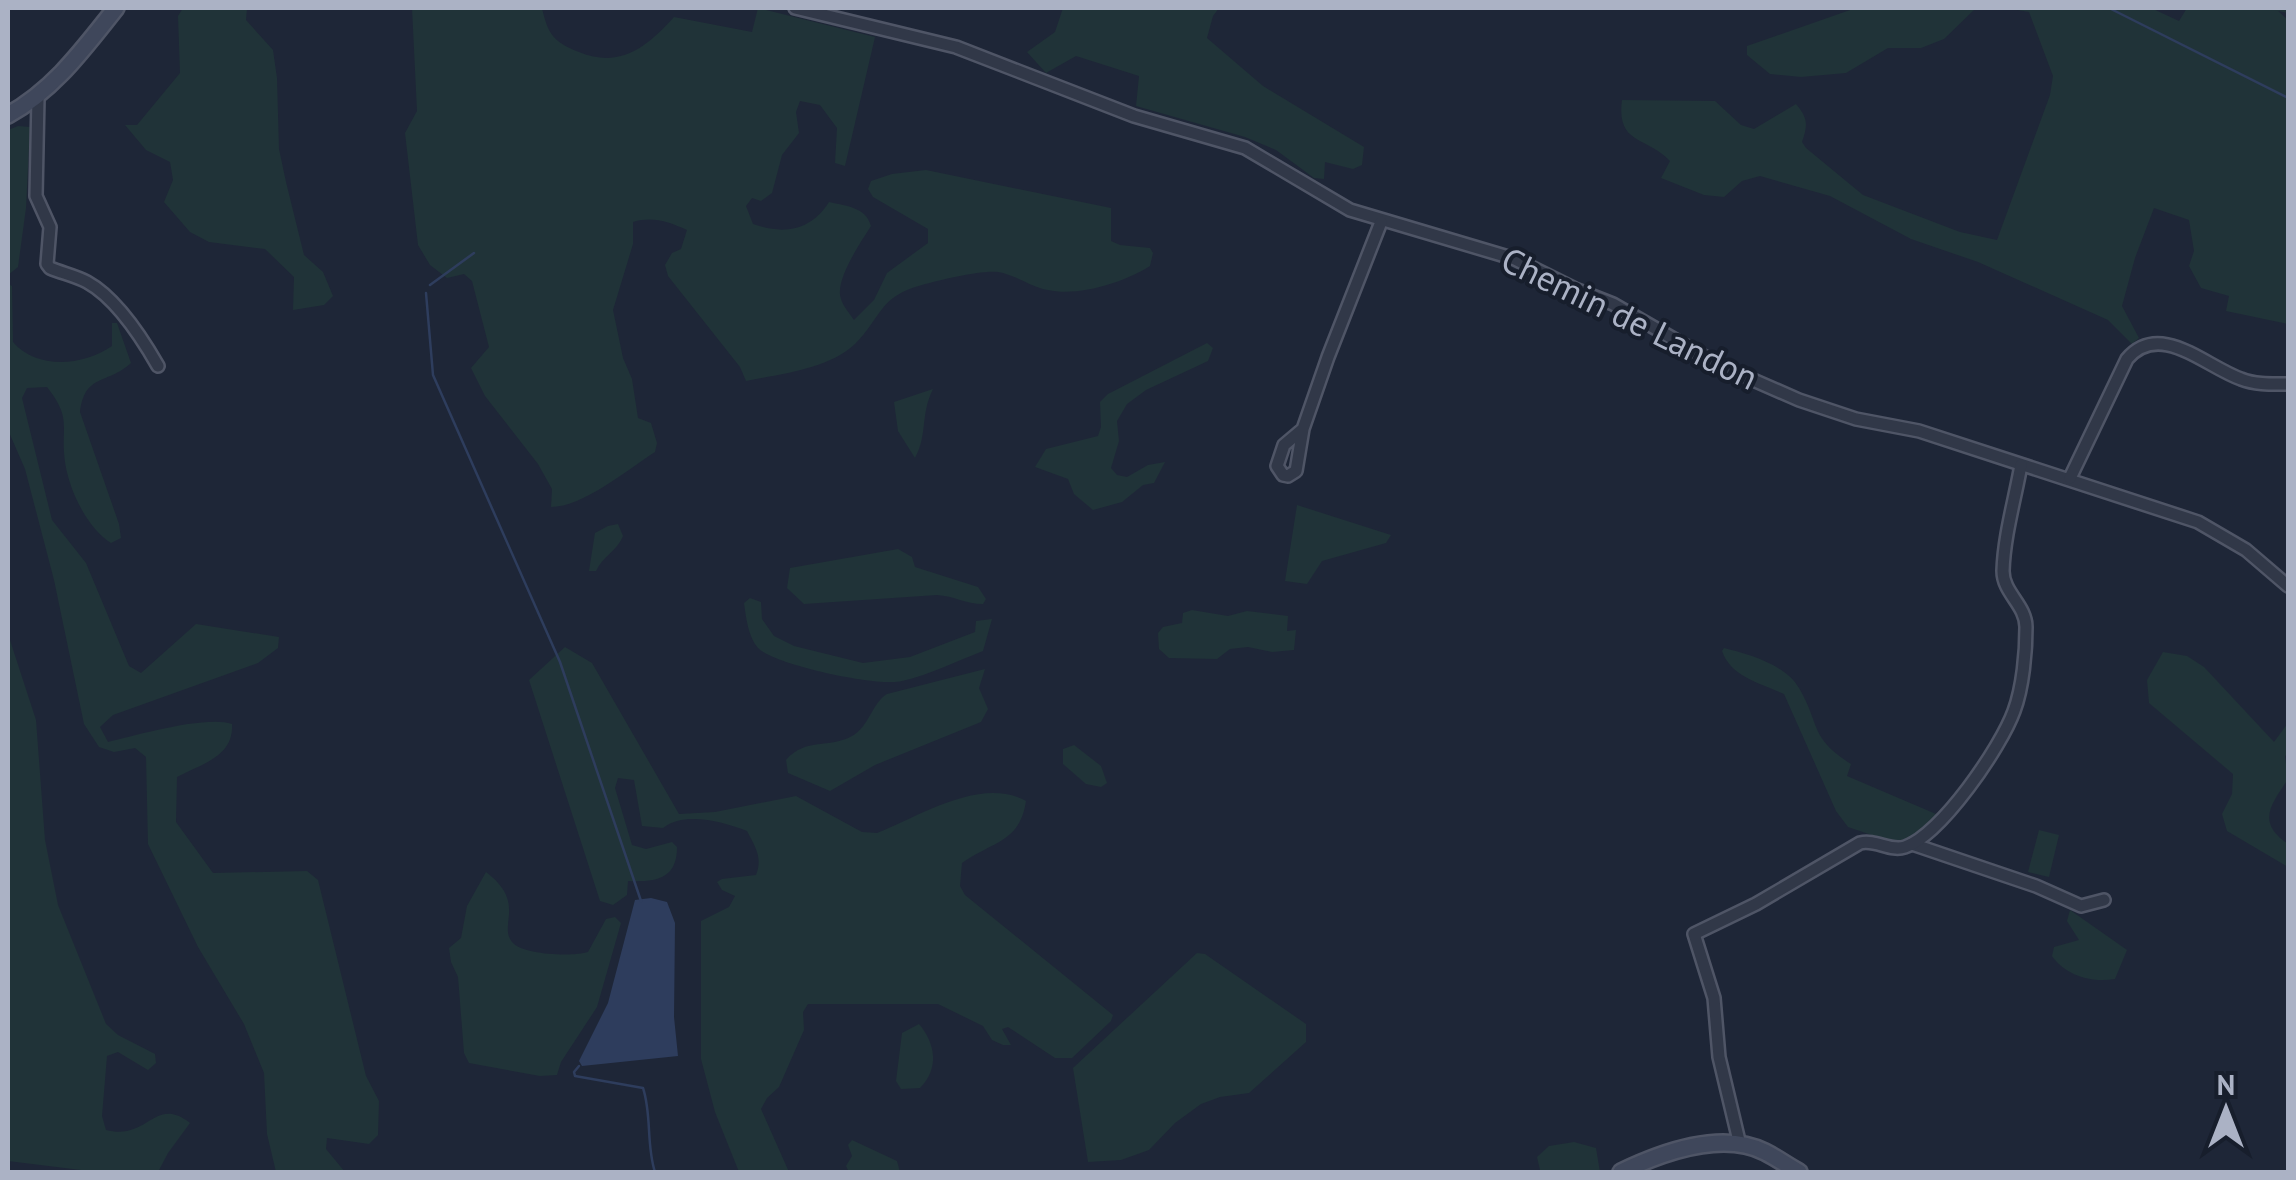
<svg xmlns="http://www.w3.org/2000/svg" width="2296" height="1180" font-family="'PT Sans',sans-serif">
  <rect width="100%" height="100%" fill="#1e2637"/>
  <!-- green -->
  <g fill="#203338">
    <polygon points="183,8 247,8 246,20 273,50 277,78 279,149 286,182 304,255 323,272 333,296 324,305 293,310 294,277 265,249 209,242 190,232 164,202 173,180 170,162 146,150 125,125 137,125 180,73 178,16"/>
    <path d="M412 8H542C548 34 553 42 579 52 620 69 647 47 674 17L752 32 758 8 875 37 845 166 835 163 837 128 820 105 800 101 796 112 799 133 782 155 772 193 761 201 752 198 746 206 753 224C783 235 811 231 829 202 846 206 866 207 871 226 861 242 834 281 841 299 843 306 850 314 854 320L874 300 887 273 928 243V229L873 197 868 189 871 181 892 174 926 170 1111 208V241L1120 245 1150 248 1153 253 1150 266C1125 282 1079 297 1048 290 1031 287 1016 275 998 272 980 270 940 280 922 285 878 297 882 317 855 344 829 369 780 374 746 381L740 367 668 276 665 265 672 253 681 249 687 230C669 222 653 216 633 222V244L613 310 623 358 632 379 638 418 651 423 657 443 655 452C627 470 583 507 551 507L552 489 538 464 485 396 471 368 489 347 472 281 464 274 447 278 430 265 418 245 405 133 417 111Z"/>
    <polygon points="1063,8 1219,8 1213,16 1207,38 1263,86 1364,147 1362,165 1353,169 1325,162 1324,179 1314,178 1276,150 1245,137 1136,106 1139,76 1076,56 1046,73 1027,52 1055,32"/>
    <polygon points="1879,8 1976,8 1944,39 1921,48 1888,48 1846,73 1801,77 1770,74 1747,55 1747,46 1853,9"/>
    <path d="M2006 8H2151L2179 21 2187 8H2288V13L2278 11 2288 20V324L2226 311 2229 296 2201 288 2189 266 2194 251 2189 220 2154 208 2135 258 2122 306 2139 338 2132 344 2108 320 1978 262 1911 239 1830 196 1760 176 1742 181 1724 197 1704 195 1661 178 1670 161C1647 136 1616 145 1622 100L1715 101 1741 125 1754 129 1796 104C1808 118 1808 125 1802 142L1806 148 1863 195 1960 232 1997 240 2050 95 2053 76 2029 12Z"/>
    <polygon points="18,126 30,127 26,208 18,267 8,275 8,130"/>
    <path d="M8 284 12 286 13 342C37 370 83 366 112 346V323H117L131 363C107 385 85 373 80 412L119 524 121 538 111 543C87 528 69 490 65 462 60 426 73 420 47 387L27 388 22 398 52 520 86 563 129 666 141 673 196 624 279 637 278 648 258 663 113 715 100 727 108 742C137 735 206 715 232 724 234 757 201 764 177 777L176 822 213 873 307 871 318 880 366 1076 379 1101 378 1135 369 1144 327 1138 326 1149 345 1172H276L267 1134 264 1073 244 1024 198 947 148 844 146 757 135 748 114 752 99 747 84 724 54 580 25 469 8 430Z"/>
    <polygon points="1207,343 1213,348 1208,361 1146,390 1127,404 1117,421 1119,441 1111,468 1117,475 1127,477 1148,465 1165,462 1154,483 1143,485 1122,502 1093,510 1074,494 1068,479 1035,467 1046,449 1098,436 1101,427 1100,402 1108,394"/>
    <path d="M933 389C920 415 928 434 915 458L898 431 894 402Z"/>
    <polygon points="1297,505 1391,535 1386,543 1322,561 1307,584 1285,581"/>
    <path d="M618 524 623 536C617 551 603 556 596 571H589L595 533 608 526Z"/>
    <path d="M898 549 912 557 915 567 978 587 986 599 983 604C966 604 954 596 937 595L804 604 787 588 790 568Z"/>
    <path d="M750 598 761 602 762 619 774 636 794 646 863 663 910 657 975 632 976 621 992 619 983 651C957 661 929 675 902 681 878 687 775 665 758 648 748 637 746 617 744 603Z"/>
    <polygon points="1192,610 1228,616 1247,611 1288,616 1287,631 1296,630 1294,650 1272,652 1248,647 1230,649 1217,659 1169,658 1159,649 1158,633 1163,627 1182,623 1183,613"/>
    <path d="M8 634 36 720 45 840 58 905 106 1024 118 1035 155 1054 156 1063 148 1070 118 1052 107 1056 102 1116 106 1130C149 1141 154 1095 190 1123L168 1153 158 1172H97L8 1161Z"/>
    <path d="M565 647 592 663 679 814 715 812 796 796 862 832 877 833C920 816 981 776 1026 801 1020 842 994 841 962 863L960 886 965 895 1113 1015 1111 1021 1072 1058H1055L1008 1027 1002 1029 1011 1045H1003L992 1040 983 1026 938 1004H808L803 1012 804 1030 779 1087 767 1098 761 1109 789 1172H739L715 1112 701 1059V921L729 907 735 896 722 890 717 882 722 879 756 875C763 857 755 847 747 831 723 822 685 811 663 828L642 826 634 780 618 778 615 788 632 845 646 849 672 842 677 847C677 880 655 882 628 881L627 895 613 905 600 901 529 680Z"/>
    <path d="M1724 648C1749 654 1786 665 1799 688 1821 726 1809 737 1851 764L1847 776 1936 814 1912 839 1901 845 1848 827 1836 811 1784 694C1760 683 1731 677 1722 651Z"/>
    <path d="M2163 652 2187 656 2204 667 2274 742 2288 723V753L2285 756 2288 779C2271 805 2256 822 2288 844V867L2227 831 2222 814 2232 794 2233 774 2149 703 2147 680Z"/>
    <path d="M985 669 979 688 988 709 981 722 875 765 830 791 788 773 786 760C806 737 829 749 852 736 869 727 872 703 887 694Z"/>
    <polygon points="1074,745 1101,766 1107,783 1101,787 1086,784 1063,764 1063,749"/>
    <polygon points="2039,830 2059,835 2049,877 2028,872"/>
    <path d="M486 872C527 903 498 924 512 942 522 955 573 957 588 952L606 919 615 917 621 923 597 1007 561 1062 557 1075 540 1076 469 1063 464 1053 458 977 451 962 449 948 461 938 467 906Z"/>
    <path d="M2070 910 2127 950 2115 979C2092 983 2066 976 2052 956L2054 947 2079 940 2067 921Z"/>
    <polygon points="1197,953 1205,954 1306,1024 1306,1042 1249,1093 1220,1097 1201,1104 1175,1123 1149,1150 1121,1160 1088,1162 1073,1068"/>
    <path d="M919 1024C936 1044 939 1069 920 1088L901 1089 896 1081 902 1033Z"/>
    <polygon points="852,1140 897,1161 900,1172 849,1172 846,1166 852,1156 848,1145"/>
    <polygon points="1574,1142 1596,1148 1600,1172 1540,1170 1537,1157 1549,1146"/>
  </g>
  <!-- water -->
  <polygon fill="#2e3d5d" points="651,898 667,902 675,923 674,1017 678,1056 582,1066 579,1061 608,1003 635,900"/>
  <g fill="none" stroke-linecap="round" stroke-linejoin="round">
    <!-- stream -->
    <g stroke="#2e3d5d" stroke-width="2.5">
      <polyline points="2109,8 2288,98"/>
      <polyline points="430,285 474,253"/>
      <polyline points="426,293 433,375 560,662 641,901"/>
      <path d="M579 1066 574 1072 575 1076 643 1088C652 1115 646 1145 655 1172"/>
    </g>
    <!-- street casing -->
    <g stroke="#4f5566" stroke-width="16">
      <g id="street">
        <polyline points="795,8 956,47 1134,116 1245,148 1350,210 1515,259 1575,289 1613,304 1719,365 1799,400 1856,419 1919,431 2198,522 2246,550 2288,586"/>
        <path d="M38 97 36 196 50 227 47 264 50 268C62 273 76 276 87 282 116 298 142 338 158 366"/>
        <polyline points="1303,429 1296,471 1288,476 1283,475 1277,466 1284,445 1303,429 1328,357 1381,222"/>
        <path d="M2070 478 2127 359C2160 320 2206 367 2241 379 2256 385 2273 384 2288 384"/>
        <polyline points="1912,844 2036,886 2081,906 2104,900"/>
        <path d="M1740 1145 1719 1057 1714 998 1694 934 1756 904 1860 843C1876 839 1890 852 1905 847 1941 835 2001 747 2014 711 2023 687 2026 652 2026 627 2026 605 2003 593 2003 571 2004 536 2015 499 2021 465"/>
      </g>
    </g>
    <!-- secondary casing -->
    <g stroke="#4f5566" stroke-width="20">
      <g id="secondary">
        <path d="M8 115C54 90 84 48 116 8"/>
        <path d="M1621 1172C1661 1153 1721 1130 1765 1152 1777 1158 1788 1166 1799 1172"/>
      </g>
    </g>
    <!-- street -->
    <use href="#street" stroke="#313848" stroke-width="11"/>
    <!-- secondary -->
    <use href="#secondary" stroke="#3f475b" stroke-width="15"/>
  </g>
  <g text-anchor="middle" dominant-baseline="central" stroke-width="8" stroke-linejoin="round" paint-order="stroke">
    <!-- street labels -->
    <g font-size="35" fill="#abb2c5" stroke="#171e2c">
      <text transform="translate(1630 318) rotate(26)">Chemin de Landon</text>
    </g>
  </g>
  <!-- border -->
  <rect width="2296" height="1180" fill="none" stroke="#abb2c5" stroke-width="20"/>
  <!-- north arrow -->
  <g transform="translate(2226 1110)" stroke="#171e2c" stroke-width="8" paint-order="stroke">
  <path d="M0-8L18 38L0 25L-18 38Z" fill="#abb2c5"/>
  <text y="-15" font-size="28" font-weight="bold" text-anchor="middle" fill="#abb2c5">N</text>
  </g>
</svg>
